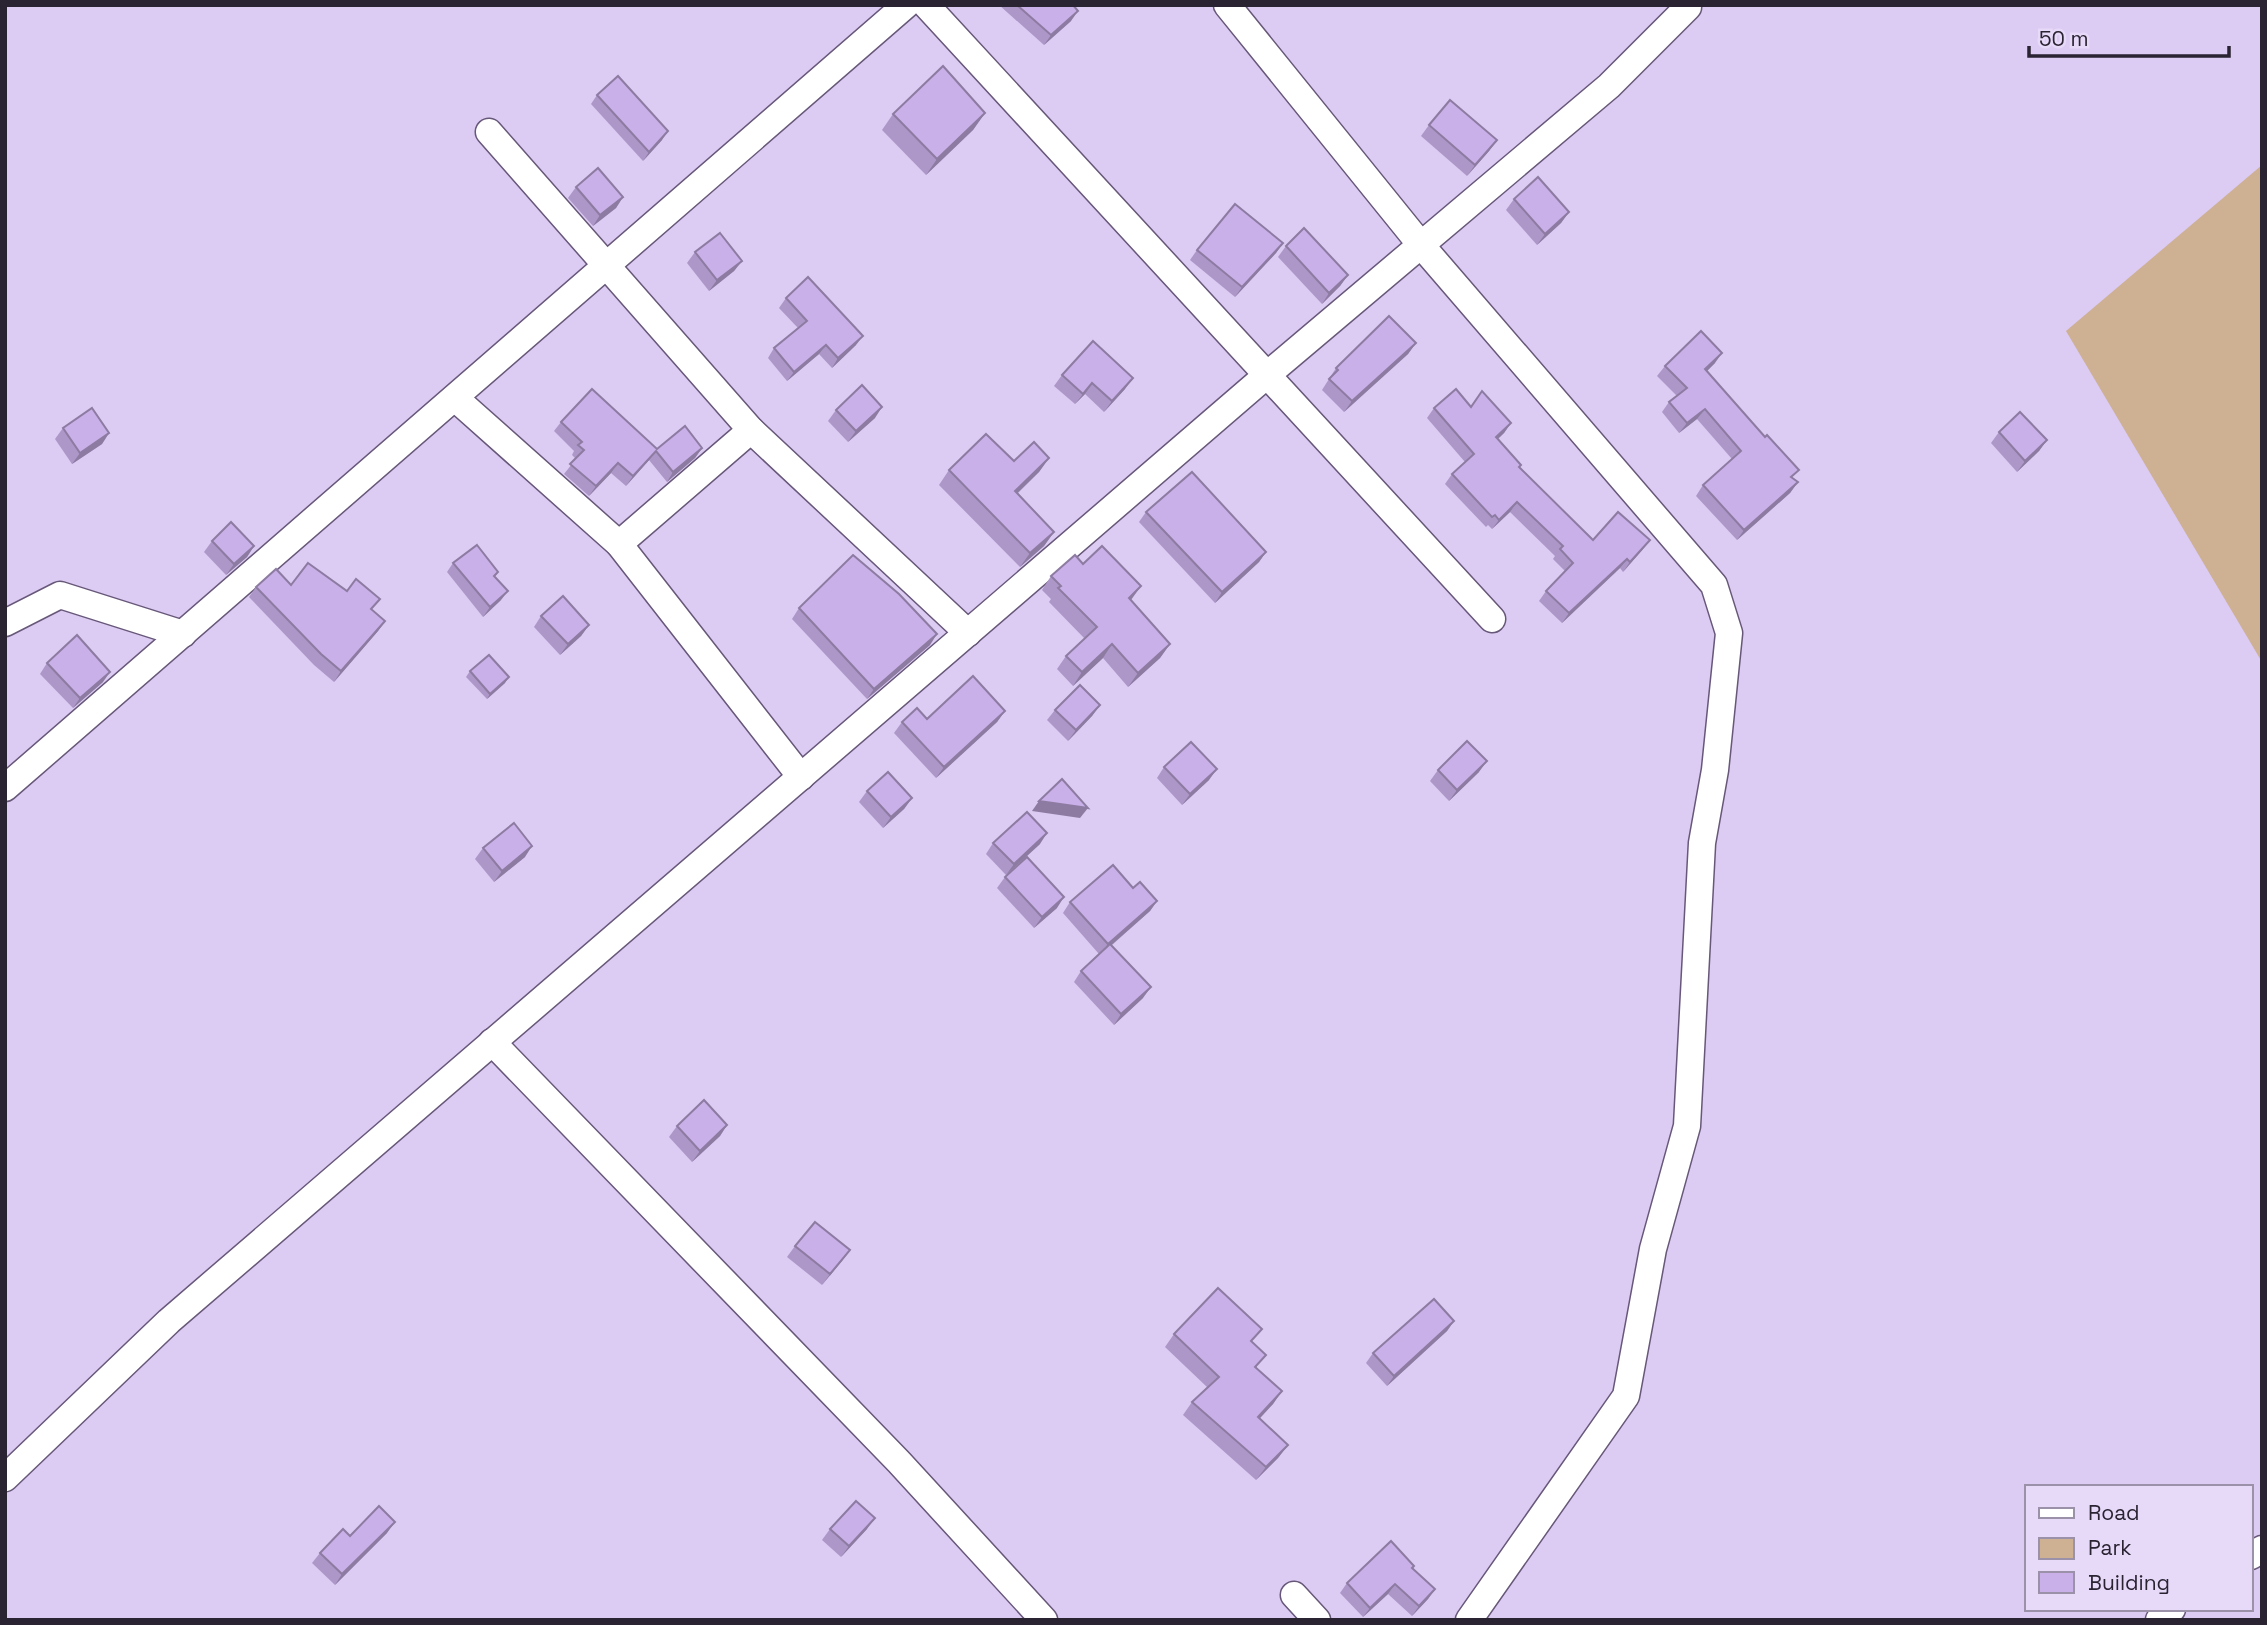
<svg xmlns="http://www.w3.org/2000/svg" width="2267" height="1625" font-family="'Space Grotesk',sans-serif">
  <rect width="100%" height="100%" fill="#dccbf2"/>
  <!-- green -->
  <polygon fill="#ceb093" points="2262,165 2262,662 2066,331"/>
  <g fill="none" stroke-linecap="round" stroke-linejoin="round">
    <!-- minor casing -->
    <g stroke="#675779" stroke-width="29">
      <g id="minor">
        <polyline points="926,5 1492,619"/>
        <polyline points="1227,5 1421,245 1714,585 1729,633 1715,770 1702,843 1687,1126 1653,1249 1626,1396 1469,1620"/>
        <polyline points="455,398 619,544 751,430 489,132"/>
        <polyline points="751,430 968,633"/>
        <polyline points="619,544 801,777"/>
        <polyline points="5,623 60,595 183,634"/>
        <polyline points="5,788 906,5"/>
        <polyline points="492,1042 899,1462 1044,1620"/>
        <polyline points="5,1478 169,1321 1267,375 1609,86 1688,7"/>
        <polyline points="2251,1556 2262,1549"/>
        <polyline points="1294,1595 1317,1620"/>
        <polyline points="2159,1620 2172,1609"/>
      </g>
    </g>
    <!-- minor -->
    <use href="#minor" stroke="#fff" stroke-width="26"/>
  </g>
  <!-- wall -->
  <g fill="#ad97c8">
    <polygon points="999,5 1073,5 1071,21 1044,45"/>
    <polygon points="597,95 662,140 643,161 591,104"/>
    <polygon points="985,113 973,130 926,175 882,130 893,114"/>
    <polygon points="1429,125 1497,140 1489,151 1467,176 1421,136"/>
    <polygon points="576,187 623,197 616,208 593,226 568,198"/>
    <polygon points="1514,199 1569,212 1561,223 1537,245 1506,210"/>
    <polygon points="1283,243 1276,253 1235,297 1190,260 1197,250"/>
    <polygon points="1286,246 1348,275 1340,286 1322,304 1278,257"/>
    <polygon points="695,252 742,261 734,271 709,291 687,263"/>
    <polygon points="786,298 856,345 832,368 819,354 787,381 768,358 774,348 798,328 779,308"/>
    <polygon points="1416,343 1408,354 1344,412 1322,390 1336,368"/>
    <polygon points="1715,363 1707,371 1793,478 1798,482 1790,493 1737,540 1696,496 1703,485 1732,459 1697,419 1679,433 1662,412 1669,402 1677,396 1657,376 1665,366"/>
    <polygon points="1062,375 1125,389 1104,412 1085,394 1075,404 1054,386"/>
    <polygon points="1471,407 1511,423 1504,433 1498,439 1519,468 1593,540 1643,549 1623,572 1620,568 1562,623 1539,601 1546,591 1565,571 1553,559 1555,556 1510,512 1492,529 1488,525 1486,527 1445,484 1452,474 1465,462 1427,418 1434,408"/>
    <polygon points="836,410 875,418 848,442 828,421"/>
    <polygon points="561,422 657,449 702,448 695,458 667,482 649,460 626,486 611,473 589,496 564,474 576,459 572,455 574,451 554,431"/>
    <polygon points="63,428 109,433 102,444 72,464 55,439"/>
    <polygon points="1999,432 2047,440 2039,451 2017,472 1991,443"/>
    <polygon points="1049,458 1039,472 1018,493 1054,532 1044,546 1020,567 939,485 949,470"/>
    <polygon points="1146,512 1266,552 1259,562 1215,603 1139,522"/>
    <polygon points="212,541 254,546 247,557 226,575 204,552"/>
    <polygon points="453,563 498,572 495,577 501,600 483,617 447,572"/>
    <polygon points="1083,564 1131,600 1170,644 1160,658 1128,687 1103,658 1073,686 1057,669 1066,656 1085,639 1049,602 1051,599 1042,590 1051,576"/>
    <polygon points="291,585 372,610 385,621 378,631 334,682 314,665 249,597 256,587"/>
    <polygon points="799,608 930,645 867,699 792,619"/>
    <polygon points="541,616 589,625 581,636 560,655 534,627"/>
    <polygon points="47,663 103,682 73,708 40,674"/>
    <polygon points="470,671 505,683 487,699 466,677"/>
    <polygon points="1100,705 1092,716 1068,741 1047,720 1055,710"/>
    <polygon points="1005,711 997,722 936,778 894,733 902,722"/>
    <polygon points="1164,767 1209,780 1182,805 1157,778"/>
    <polygon points="1438,770 1479,772 1449,801 1430,781"/>
    <polygon points="867,791 912,798 904,809 883,828 859,802"/>
    <polygon points="993,843 1040,844 1006,875 986,854"/>
    <polygon points="483,848 525,857 494,882 475,859"/>
    <polygon points="1005,877 1057,908 1034,928 997,888"/>
    <polygon points="1133,888 1157,901 1150,911 1112,945 1143,998 1114,1025 1074,982 1081,971 1099,954 1063,913 1070,902"/>
    <polygon points="727,1125 720,1136 692,1162 669,1137 677,1126"/>
    <polygon points="795,1246 850,1250 822,1285 787,1257"/>
    <polygon points="1454,1321 1447,1331 1387,1386 1366,1363 1373,1353"/>
    <polygon points="1174,1334 1252,1342 1257,1368 1282,1391 1273,1404 1260,1418 1288,1445 1278,1458 1256,1480 1183,1415 1192,1402 1207,1387 1165,1347"/>
    <polygon points="830,1529 867,1529 841,1557 822,1540"/>
    <polygon points="387,1533 335,1585 312,1563 320,1553 350,1536"/>
    <polygon points="1414,1566 1413,1568 1435,1589 1428,1599 1412,1616 1388,1594 1363,1617 1340,1593 1347,1583"/>
  </g>
  <!-- shaded-wall -->
  <g fill="#8d7ba2">
    <polygon points="1078,11 1071,21 1044,45 1051,35"/>
    <polygon points="985,113 973,130 926,175 937,159"/>
    <polygon points="668,131 662,140 643,161 649,152"/>
    <polygon points="1497,140 1489,151 1467,176 1475,165"/>
    <polygon points="623,197 616,208 593,226 600,215"/>
    <polygon points="1569,212 1561,223 1537,245 1545,234"/>
    <polygon points="1283,243 1276,253 1235,297 1242,287"/>
    <polygon points="742,261 734,271 709,291 717,280"/>
    <polygon points="1348,275 1340,286 1322,304 1329,293"/>
    <polygon points="863,336 856,345 832,368 838,358"/>
    <polygon points="1416,343 1408,354 1344,412 1352,401"/>
    <polygon points="826,345 819,354 787,381 794,372"/>
    <polygon points="1722,353 1715,363 1698,380 1705,369"/>
    <polygon points="1133,378 1125,389 1104,412 1112,401"/>
    <polygon points="1092,383 1085,394 1075,404 1083,394"/>
    <polygon points="882,407 875,418 848,442 856,431"/>
    <polygon points="1705,409 1697,419 1679,433 1687,423"/>
    <polygon points="1511,423 1504,433 1489,447 1496,437"/>
    <polygon points="109,433 102,444 72,464 80,453"/>
    <polygon points="2047,440 2039,451 2017,472 2025,461"/>
    <polygon points="702,448 695,458 667,482 673,472"/>
    <polygon points="656,451 649,460 626,486 633,476"/>
    <polygon points="1049,458 1039,472 1005,505 1015,491"/>
    <polygon points="618,463 611,473 589,496 596,486"/>
    <polygon points="1798,482 1790,493 1737,540 1744,530"/>
    <polygon points="1517,502 1510,512 1492,529 1499,520"/>
    <polygon points="1054,532 1044,546 1020,567 1030,553"/>
    <polygon points="1650,540 1643,549 1623,572 1630,562"/>
    <polygon points="254,546 247,557 226,575 234,564"/>
    <polygon points="1266,552 1259,562 1215,603 1222,592"/>
    <polygon points="1627,559 1620,568 1562,623 1569,613"/>
    <polygon points="1141,586 1131,600 1119,612 1129,598"/>
    <polygon points="508,591 501,600 483,617 490,607"/>
    <polygon points="385,621 378,631 334,682 341,671"/>
    <polygon points="589,625 581,636 560,655 568,644"/>
    <polygon points="937,634 930,645 867,699 874,689"/>
    <polygon points="1112,644 1103,658 1073,686 1082,672"/>
    <polygon points="1170,644 1160,658 1128,687 1138,673"/>
    <polygon points="110,672 103,682 73,708 80,698"/>
    <polygon points="509,677 505,683 487,699 490,694"/>
    <polygon points="1100,705 1092,716 1068,741 1076,730"/>
    <polygon points="1005,711 997,722 936,778 944,767"/>
    <polygon points="1487,761 1479,772 1449,801 1457,790"/>
    <polygon points="1217,769 1209,780 1182,805 1190,794"/>
    <polygon points="912,798 904,809 883,828 891,817"/>
    <polygon points="1039,801 1088,808 1080,818 1032,811"/>
    <polygon points="1047,833 1040,844 1006,875 1014,864"/>
    <polygon points="532,846 525,857 494,882 502,871"/>
    <polygon points="1064,897 1057,908 1034,928 1042,917"/>
    <polygon points="1157,901 1150,911 1100,955 1108,944"/>
    <polygon points="1151,987 1143,998 1114,1025 1121,1014"/>
    <polygon points="727,1125 720,1136 692,1162 700,1151"/>
    <polygon points="850,1250 842,1261 822,1285 830,1274"/>
    <polygon points="1454,1321 1447,1331 1387,1386 1394,1376"/>
    <polygon points="1282,1391 1273,1404 1249,1430 1258,1417"/>
    <polygon points="1288,1445 1278,1458 1256,1480 1266,1467"/>
    <polygon points="875,1518 867,1529 841,1557 849,1546"/>
    <polygon points="395,1522 387,1533 335,1585 342,1574"/>
    <polygon points="1395,1584 1388,1594 1363,1617 1370,1608"/>
    <polygon points="1435,1589 1428,1599 1412,1616 1419,1606"/>
  </g>
  <!-- building -->
  <g fill="#c9b0e8" stroke="#8d7ba2" stroke-width="2">
    <polygon points="1017,5 1073,5 1078,11 1051,35"/>
    <polygon points="943,66 985,113 937,159 893,114"/>
    <polygon points="618,76 668,131 649,152 597,95"/>
    <polygon points="1450,100 1497,140 1475,165 1429,125"/>
    <polygon points="598,168 623,197 600,215 576,187"/>
    <polygon points="1538,177 1569,212 1545,234 1514,199"/>
    <polygon points="1235,204 1283,243 1242,287 1197,250"/>
    <polygon points="1304,228 1348,275 1329,293 1286,246"/>
    <polygon points="720,233 742,261 717,280 695,252"/>
    <polygon points="808,277 863,336 838,358 826,345 794,372 774,348 807,321 786,298"/>
    <polygon points="1389,316 1416,343 1352,401 1329,379 1338,370 1336,368"/>
    <polygon points="1701,331 1722,353 1705,369 1765,437 1767,435 1799,470 1791,477 1798,482 1744,530 1703,485 1741,451 1705,409 1687,423 1669,402 1687,388 1665,366"/>
    <polygon points="1093,341 1133,378 1112,401 1092,383 1083,394 1062,375"/>
    <polygon points="862,385 882,407 856,431 836,410"/>
    <polygon points="592,389 657,449 685,426 702,448 673,472 656,451 633,476 618,463 596,486 570,464 584,450 578,445 582,442 561,422"/>
    <polygon points="1456,389 1471,407 1482,391 1511,423 1496,437 1521,465 1519,467 1593,540 1618,512 1650,540 1630,562 1627,559 1569,613 1546,591 1573,563 1560,549 1563,546 1517,502 1499,520 1495,515 1492,517 1452,474 1474,454 1434,408"/>
    <polygon points="92,408 109,433 80,453 63,428"/>
    <polygon points="2020,412 2047,440 2025,461 1999,432"/>
    <polygon points="986,434 1014,461 1034,442 1049,458 1015,491 1054,532 1030,553 949,470"/>
    <polygon points="1192,472 1266,552 1222,592 1146,512"/>
    <polygon points="231,522 254,546 234,564 212,541"/>
    <polygon points="477,545 498,572 494,576 508,591 490,607 453,563"/>
    <polygon points="1102,546 1141,586 1129,598 1170,644 1138,673 1112,644 1082,672 1066,656 1097,627 1058,588 1061,586 1051,576 1075,555 1083,564"/>
    <polygon points="853,555 899,594 937,634 874,689 799,608"/>
    <polygon points="308,563 347,591 356,579 380,599 371,609 385,621 341,671 321,654 256,587 276,569 291,585"/>
    <polygon points="563,596 589,625 568,644 541,616"/>
    <polygon points="77,635 110,672 80,698 47,663"/>
    <polygon points="489,655 509,677 490,694 470,671"/>
    <polygon points="973,676 1005,711 944,767 902,722 917,708 927,719"/>
    <polygon points="1080,685 1100,705 1076,730 1055,710"/>
    <polygon points="1467,741 1487,761 1457,790 1438,770"/>
    <polygon points="1191,742 1217,769 1190,794 1164,767"/>
    <polygon points="888,772 912,798 891,817 867,791"/>
    <polygon points="1062,779 1088,808 1039,801"/>
    <polygon points="1027,812 1047,833 1014,864 993,843"/>
    <polygon points="514,823 532,846 502,871 483,848"/>
    <polygon points="1027,857 1064,897 1042,917 1005,877"/>
    <polygon points="1113,865 1133,888 1140,882 1157,901 1108,944 1070,902"/>
    <polygon points="1110,944 1151,987 1121,1014 1081,971"/>
    <polygon points="704,1100 727,1125 700,1151 677,1126"/>
    <polygon points="815,1222 850,1250 830,1274 795,1246"/>
    <polygon points="1218,1288 1262,1329 1251,1341 1266,1355 1255,1367 1282,1391 1258,1417 1288,1445 1266,1467 1192,1402 1219,1377 1174,1334"/>
    <polygon points="1434,1299 1454,1321 1394,1376 1373,1353"/>
    <polygon points="856,1501 875,1518 849,1546 830,1529"/>
    <polygon points="379,1506 395,1522 342,1574 320,1553 343,1529 350,1536"/>
    <polygon points="1391,1541 1414,1566 1412,1568 1435,1589 1419,1606 1395,1584 1370,1608 1347,1583"/>
  </g>
  <!-- border -->
  <rect width="2267" height="1625" fill="none" stroke="#2a2332" stroke-width="14"/>
  <!-- legend -->
  <rect x="2025" y="1485" width="228" height="126" fill="#e7daf9" stroke="#9b91a9" stroke-width="2"/>
  <rect x="2039" y="1508" width="35" height="10" fill="#ffffff" stroke="#9b91a9" stroke-width="2"/>
  <text x="2088" y="1520" font-size="21" fill="#2a2332">Road</text>
  <rect x="2039" y="1538" width="35" height="21" fill="#ceb093" stroke="#9b91a9" stroke-width="2"/>
  <text x="2088" y="1555" font-size="21" fill="#2a2332">Park</text>
  <rect x="2039" y="1572" width="35" height="21" fill="#c9b0e8" stroke="#9b91a9" stroke-width="2"/>
  <text x="2088" y="1590" font-size="21" fill="#2a2332">Building</text>
  <!-- scale -->
  <path d="M2029 46v10h200v-10" fill="none" stroke="#2a2332" stroke-width="3.5"/>
  <text x="2039" y="46" font-size="21" fill="#2a2332" stroke="#e7daf9" stroke-width="5" paint-order="stroke">50 m</text>
</svg>
